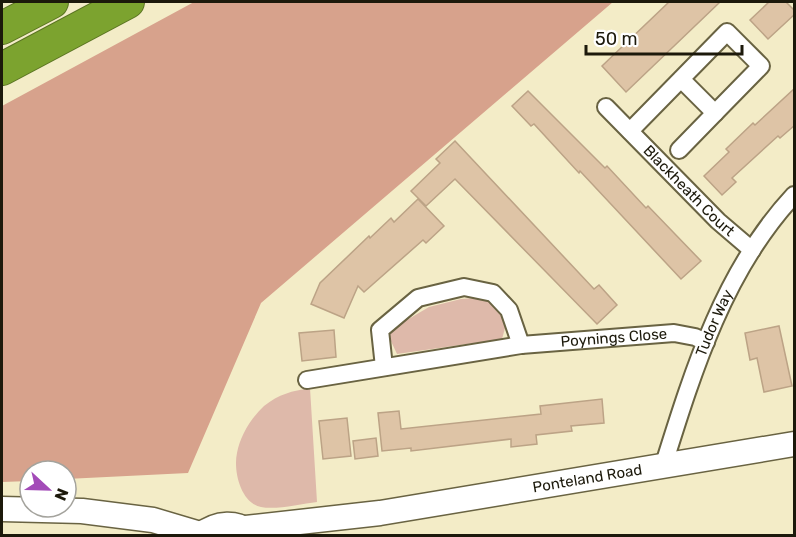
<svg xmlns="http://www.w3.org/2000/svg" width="796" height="537" font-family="Rubik,sans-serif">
  <rect width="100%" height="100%" fill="#f3ecc7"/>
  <!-- green -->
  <g fill="#deb9aa">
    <polygon points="486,297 494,302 507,321 502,339 397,354 390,339 390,330 429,307 461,299"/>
    <path d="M310 388 317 502C301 504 276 510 261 507 241 503 233 471 237 453 240 436 251 418 264 406 279 394 292 391 310 388Z"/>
  </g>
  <!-- forest -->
  <polygon fill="#d7a28c" points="194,2 613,2 261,303 188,473 66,479 66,471 30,471 30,481 2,482 2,106"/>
  <!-- building -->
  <g fill="#dec4a6" stroke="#bca386" stroke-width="1.5">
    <polygon points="669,2 720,2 626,92 602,66"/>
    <polygon points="769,2 786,2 795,11 795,14 768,39 750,20"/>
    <polygon points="795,88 795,125 780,138 778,136 732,178 736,182 722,195 704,176 729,152 726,149 753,123 755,125"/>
    <polygon points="528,91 605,168 607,166 646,208 648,206 701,261 681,279 580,171 579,173 534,124 531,126 512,106"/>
    <polygon points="455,141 594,289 599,285 617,305 597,324 455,179 426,206 411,191 440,163 436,159"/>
    <polygon points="418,199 444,226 426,243 423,240 364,292 358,286 344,318 311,304 320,283 369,236 370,238 391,218 394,222"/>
    <polygon points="779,326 792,386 764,392 757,358 750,360 745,333"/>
    <polygon points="334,330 336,357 302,361 299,333"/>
    <polygon points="602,399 604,423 571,426 572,431 536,435 537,444 511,447 511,439 411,451 411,448 382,451 378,413 399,411 401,429 541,414 540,406"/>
    <polygon points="347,418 351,456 323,459 319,421"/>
    <polygon points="376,438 378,456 355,459 353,441"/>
  </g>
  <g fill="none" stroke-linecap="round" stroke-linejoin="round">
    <!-- street casing -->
    <g stroke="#696342" stroke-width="20">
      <g id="street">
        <path id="s1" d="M606 107 718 221 752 250"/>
        <polyline points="630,131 727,32 761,66 715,113 681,79"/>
        <polyline points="679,150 715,113"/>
        <polyline points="384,367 380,330 418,298 464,287 493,293 509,310 521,345"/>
        <path id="s2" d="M307 380 521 345 674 333 695 337 706 342"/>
        <path id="s3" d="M663 467C693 371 724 270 794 195"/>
      </g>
    </g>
    <!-- secondary casing -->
    <g stroke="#696342" stroke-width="27">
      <g id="secondary">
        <polyline points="2,509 82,511 153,520 200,534"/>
        <path id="s4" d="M246 528 380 513 794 444"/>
        <path d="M199 536C217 522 237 520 254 536"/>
      </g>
    </g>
    <!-- highway casing -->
    <g stroke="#5a7322" stroke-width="34">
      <g id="highway">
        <polyline points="2,28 52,2"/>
        <polyline points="2,69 128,2"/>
      </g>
    </g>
    <!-- street -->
    <use href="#street" stroke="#fff" stroke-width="16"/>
    <!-- secondary -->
    <use href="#secondary" stroke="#fff" stroke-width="24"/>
    <!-- highway -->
    <use href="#highway" stroke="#7ca32f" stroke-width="32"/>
  </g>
  <g text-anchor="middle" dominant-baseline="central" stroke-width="4.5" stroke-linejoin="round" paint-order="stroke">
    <!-- street labels -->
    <g font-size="15" fill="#1c190b" stroke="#fff">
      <text stroke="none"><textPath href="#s1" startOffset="118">Blackheath Court</textPath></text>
      <text stroke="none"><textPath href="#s3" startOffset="153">Tudor Way</textPath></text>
      <text stroke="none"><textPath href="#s2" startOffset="310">Poynings Close</textPath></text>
      <text stroke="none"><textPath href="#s4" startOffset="345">Ponteland Road</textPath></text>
    </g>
  </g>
  <!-- border -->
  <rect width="796" height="537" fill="none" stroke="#1c190b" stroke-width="6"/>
  <!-- north arrow -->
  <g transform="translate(48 489) rotate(112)"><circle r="28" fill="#ffffff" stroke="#a4a39d" stroke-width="1.5"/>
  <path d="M0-4.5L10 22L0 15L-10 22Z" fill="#a34bb8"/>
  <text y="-9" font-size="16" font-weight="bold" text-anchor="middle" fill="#1c190b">N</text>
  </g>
  <!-- scale -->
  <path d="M586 45v9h156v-9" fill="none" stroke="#1c190b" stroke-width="3"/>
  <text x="595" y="45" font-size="18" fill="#1c190b" stroke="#ffffff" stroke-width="4.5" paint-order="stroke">50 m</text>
</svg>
